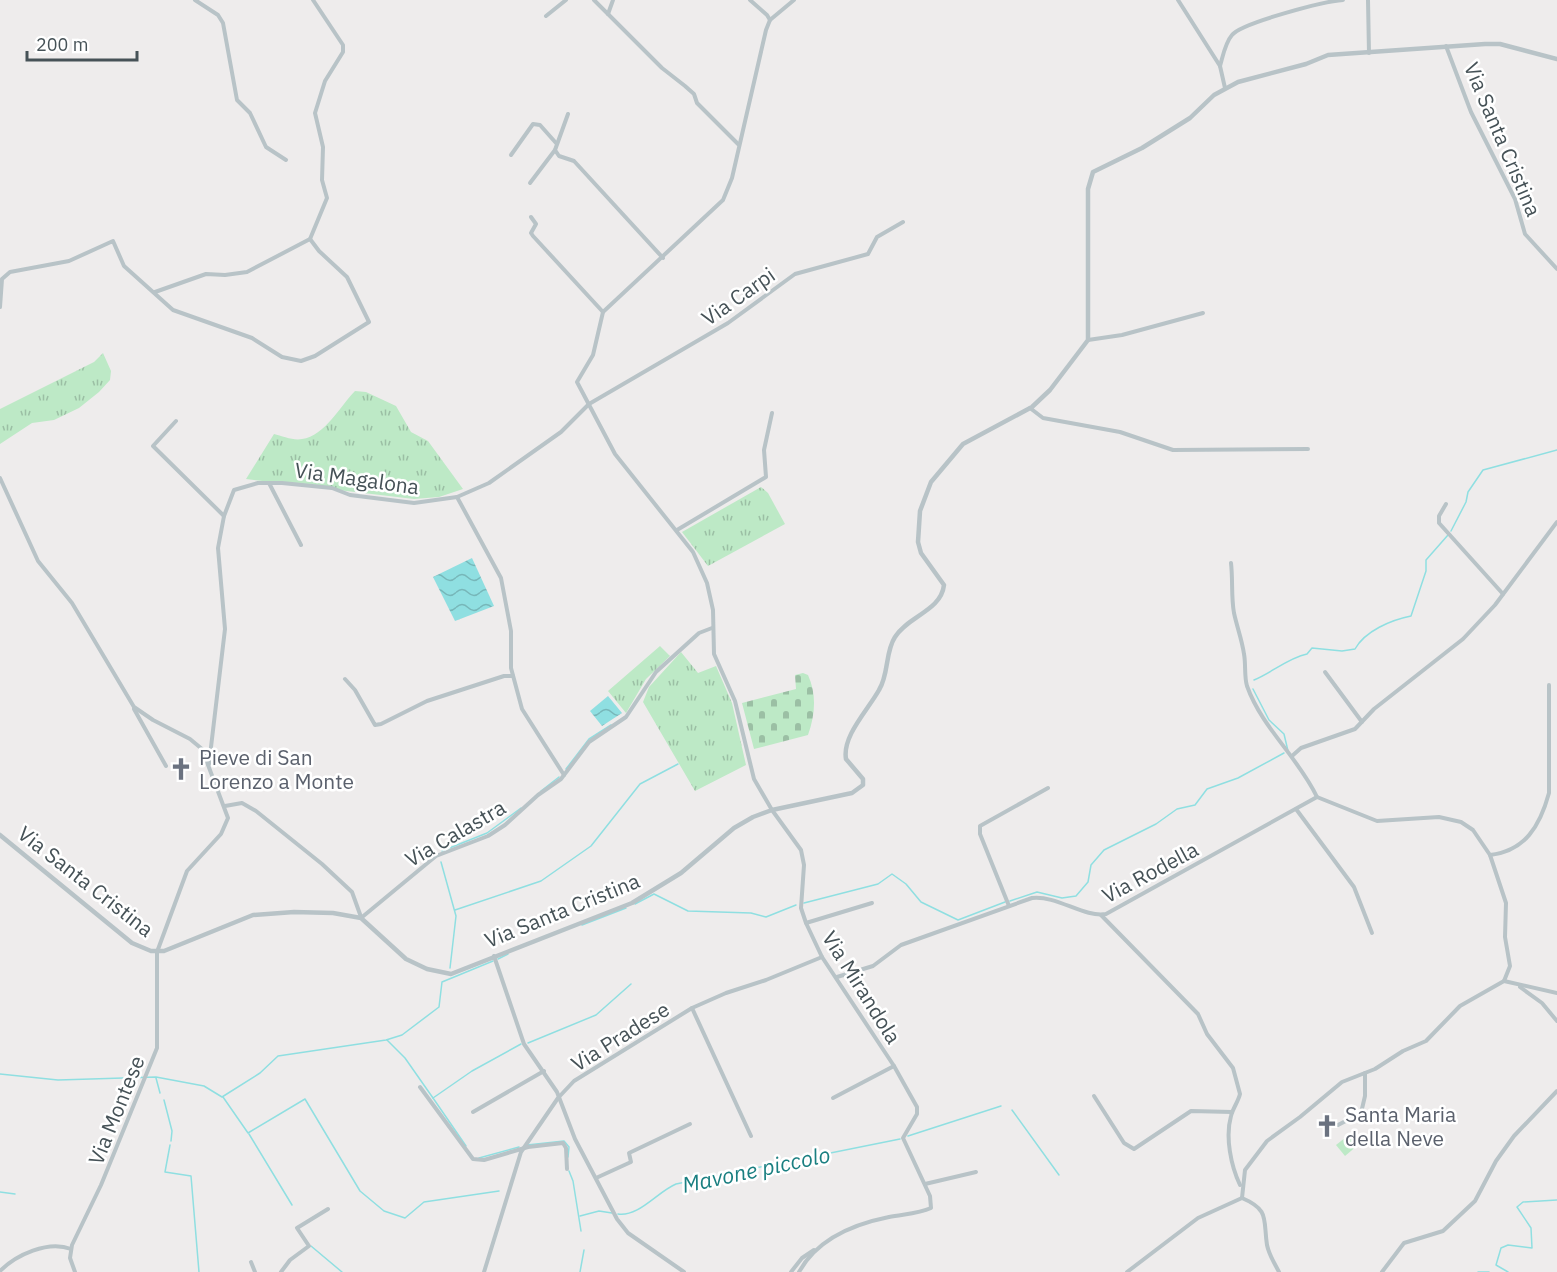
<svg xmlns="http://www.w3.org/2000/svg" width="1557" height="1272" font-family="'IBM Plex Sans',sans-serif">
  <defs>
    <pattern id="grass-tufts" width="24" height="20" patternUnits="userSpaceOnUse" patternTransform="scale(1.5)"><rect width="24" height="20" fill="#bde9c6"/><path d="M3 7l-1-3M5 7V3M7 7l1-3M15 17l-1-3M17 17v-4M19 17l1-3" fill="none" stroke="#9bbfa4"/></pattern>
    <pattern id="cemetery-stones" width="16" height="16" patternUnits="userSpaceOnUse" patternTransform="scale(1.5)"><rect width="16" height="16" fill="#bde9c6"/><path d="M2 7V4a2 2 0 0 1 4 0v3zM10 15v-3a2 2 0 0 1 4 0v3z" fill="#9bbfa4"/></pattern>
    <pattern id="water-waves" width="16" height="10" patternUnits="userSpaceOnUse" patternTransform="scale(1.5)"><rect width="16" height="10" fill="#8fdfe1"/><path d="M0 5q4-4 8 0t8 0" fill="none" stroke="#77b7b9"/></pattern>
  </defs>
  <rect width="100%" height="100%" fill="#eeecec"/>
  <!-- grass -->
  <g fill="url(#grass-tufts)">
    <polygon points="103,353 111,371 110,380 99,392 79,408 54,420 32,423 0,444 0,409 94,362"/>
    <path d="M355 391 366 392 396 406 411 432 428 441 463 489 439 497 414 499 246 479 274 434C282 436 294 441 302 439 325 436 340 406 355 391Z"/>
    <polygon points="761,487 768,493 785,524 708,566 682,532"/>
    <polygon points="660,646 670,656 646,679 626,713 608,691"/>
    <polygon points="681,652 698,673 716,666 732,703 746,765 695,791 643,702 649,687"/>
  </g>
  <!-- cemetery -->
  <path fill="url(#cemetery-stones)" d="M803 673 808 675C817 695 815 715 808 735L754 749 742 703 796 689 795 675Z"/>
  <!-- pitch -->
  <polygon fill="#bde9c6" points="1350,1134 1358,1145 1345,1156 1336,1145"/>
  <!-- water -->
  <g fill="url(#water-waves)">
    <polygon points="472,558 494,606 455,621 433,577"/>
    <polygon points="608,696 622,713 602,726 590,711"/>
  </g>
  <g fill="none" stroke-linecap="round" stroke-linejoin="round">
    <!-- stream -->
    <g stroke="#8fdfe1" stroke-width="1.5">
      <polyline points="1451,531 1466,502 1468,492 1483,470 1557,450"/>
      <path d="M1254 680C1273 672 1288 658 1307 654L1312 648 1342 651 1355 649C1365 631 1391 620 1411 616L1426 571V560L1448 535"/>
      <polyline points="1253,689 1269,720 1284,734 1288,751"/>
      <polyline points="566,769 589,739 611,725"/>
      <polyline points="541,791 559,777"/>
      <polyline points="442,851 487,833 521,808"/>
      <polyline points="441,862 456,916 450,968"/>
      <polyline points="1010,901 1037,892 1062,898 1076,896 1088,882 1091,865 1104,850 1156,824 1177,809 1195,805 1207,789 1238,778 1284,753"/>
      <polyline points="804,903 878,884 892,874 906,884 921,902 958,920 1005,902"/>
      <polyline points="635,904 654,894 688,911 751,913 766,917 796,905"/>
      <polyline points="455,910 541,881 591,846 640,784 678,764"/>
      <polyline points="582,925 626,908"/>
      <polyline points="498,959 508,954"/>
      <polyline points="387,1040 405,1058 433,1098 472,1071 521,1044"/>
      <polyline points="528,1043 596,1015 631,984"/>
      <polyline points="0,1074 58,1080 156,1077 204,1086 222,1097 260,1073 278,1056 386,1040 402,1035 439,1007 442,982 493,961"/>
      <polyline points="156,1078 160,1093"/>
      <polyline points="223,1097 248,1133 305,1099 360,1191 384,1211 405,1218 424,1202 499,1191"/>
      <polyline points="433,1098 466,1146"/>
      <polyline points="164,1100 172,1131 171,1141"/>
      <polyline points="1012,1110 1059,1175"/>
      <polyline points="249,1134 292,1205"/>
      <polyline points="908,1136 1001,1106"/>
      <polyline points="170,1145 165,1172 191,1176 199,1272"/>
      <polyline points="527,1145 564,1141 569,1147 568,1157"/>
      <polyline points="479,1158 519,1147"/>
      <polyline points="569,1171 573,1181 581,1231"/>
      <polyline points="0,1192 15,1194"/>
      <path d="M618 1214C639 1217 657 1192 676 1184L900 1139"/>
      <polyline points="580,1216 599,1211 612,1213"/>
      <polyline points="311,1246 342,1272"/>
      <polyline points="580,1272 584,1250"/>
      <polyline points="1478,1272 1489,1272"/>
      <polyline points="1508,1272 1496,1265 1501,1248 1508,1245 1532,1248 1531,1228 1517,1207 1523,1202 1557,1200"/>
    </g>
    <!-- minor -->
    <g stroke="#b8c3c7" stroke-width="4">
      <polyline points="195,0 218,15 223,23 237,100 250,113 266,147 286,160"/>
      <polyline points="594,0 662,68 685,86 694,94 697,103 738,144"/>
      <polyline points="750,0 767,15 770,20"/>
      <path d="M794 0 770 20 766 30 732 178 723 200 603 312 593 355 577 382 615 454 693 552 707 583 713 610 714 654 735 701 754 779 772 810 801 850 804 865 801 908 806 923 822 957 894 1066 917 1107V1114L903 1138 930 1196 931 1208C918 1214 903 1214 889 1217 854 1224 817 1239 799 1272"/>
      <polyline points="1178,0 1220,66 1225,88"/>
      <polyline points="1368,0 1369,53"/>
      <polyline points="608,14 613,0"/>
      <polyline points="546,16 566,0"/>
      <polyline points="1446,46 1471,112 1515,199 1525,234 1557,269"/>
      <path d="M1220 66C1223 56 1225 43 1232 35 1241 23 1325 1 1343 0"/>
      <polyline points="568,114 555,150 559,156 574,161 663,258"/>
      <polyline points="511,155 533,124 540,125 556,143"/>
      <polyline points="530,183 555,150"/>
      <polyline points="531,217 536,224 531,233 533,236 603,312"/>
      <polyline points="155,292 206,274 225,275 247,272 310,239 327,198 322,180 323,147 315,113 325,81 343,52 343,45 313,0"/>
      <polyline points="0,307 2,279 10,272 69,261 113,241 124,266 173,310 252,338 282,357 301,361 315,356 369,322 347,277 319,251 310,239"/>
      <polyline points="1088,340 1122,335 1203,313"/>
      <polyline points="1030,408 1043,418 1120,432 1173,450 1308,449"/>
      <polyline points="176,421 153,446 224,516"/>
      <polyline points="0,478 38,561 72,603 134,707 153,720 190,739 202,749 228,818 221,834 187,871 157,952 157,1048 101,1185 72,1245 70,1258 75,1272"/>
      <polyline points="269,483 301,545"/>
      <polyline points="457,497 501,578 511,631 511,668 522,709 564,775"/>
      <polyline points="1446,504 1439,516 1439,523 1503,594"/>
      <polyline points="677,530 766,477 764,450 772,413"/>
      <path d="M1231 563C1233 580 1231 597 1234 613 1237 627 1242 640 1244 654 1246 664 1244 676 1247 686 1262 728 1298 757 1317 797"/>
      <polyline points="1325,672 1362,722"/>
      <polyline points="345,679 355,690 375,725 381,724 427,701 504,676 513,676"/>
      <polyline points="134,709 166,766"/>
      <polyline points="1292,756 1301,748 1355,729 1374,709 1463,639 1495,605 1557,522"/>
      <polyline points="209,764 225,629 218,548 224,516 234,490 258,483 282,483 332,488 350,495 414,503 457,497 489,483 561,432 589,404 728,323 795,274 868,254 877,237 903,222"/>
      <polyline points="225,806 242,803 256,811 322,864 352,892 361,917"/>
      <polyline points="1296,809 1354,887 1372,933"/>
      <path d="M1490 855C1525 851 1540 826 1549 793V685"/>
      <polyline points="1009,906 980,834 980,826 1048,788"/>
      <path d="M1101 915 1198 1014 1207 1034 1233 1068 1240 1094C1238 1102 1233 1108 1231 1116 1225 1137 1231 1166 1240 1185"/>
      <polyline points="361,918 436,856 488,836 505,825 538,795 561,779 589,742 626,717 656,672 699,633 712,628"/>
      <polyline points="806,923 872,903"/>
      <polyline points="494,956 524,1044 557,1092 575,1139 617,1219 628,1233 684,1272"/>
      <path d="M837 977 873 966 901 945 1032 898C1057 895 1084 918 1106 914L1317 797 1377 821 1439 817 1461 822 1473 830 1490 855 1506 903 1505 937 1510 966 1504 981"/>
      <polyline points="1520,987 1542,1003 1557,1021"/>
      <polyline points="692,1008 751,1136"/>
      <polyline points="420,1087 473,1159 484,1160 528,1147 563,1143 566,1148 567,1169"/>
      <polyline points="1094,1096 1124,1143 1134,1149 1191,1111 1232,1112"/>
      <polyline points="833,1098 894,1066"/>
      <polyline points="473,1112 544,1071"/>
      <polyline points="1338,1125 1361,1113 1365,1096 1365,1073"/>
      <polyline points="596,1178 631,1162 629,1153 690,1124"/>
      <polyline points="925,1184 976,1172"/>
      <polyline points="1242,1198 1245,1170 1267,1141 1300,1117 1342,1082 1375,1069 1403,1051 1426,1041 1460,1006 1504,981 1557,993"/>
      <path d="M1242 1198C1270 1210 1263 1219 1267 1245 1269 1255 1275 1264 1279 1272"/>
      <polyline points="251,1262 255,1272"/>
      <path d="M0 1271C16 1255 48 1240 71 1249"/>
      <polyline points="281,1272 290,1260 309,1246 297,1228 328,1209"/>
      <polyline points="484,1272 521,1152 558,1098 574,1081 692,1008 726,993 766,980 822,957"/>
      <polyline points="791,1272 802,1258 814,1250"/>
      <polyline points="1127,1272 1198,1218 1242,1198"/>
      <polyline points="1382,1272 1404,1243 1443,1231 1475,1201 1496,1161 1514,1136 1557,1091"/>
    </g>
    <!-- tertiary -->
    <path stroke="#b8c3c7" stroke-width="4.5" d="M0 835 132 943 151 951H164L253 915 294 912 333 913 361 918 406 959 427 969 451 974 632 903 681 873 734 828 753 817 772 810 852 793 863 785V779L846 759C842 736 868 710 879 690 889 674 885 652 895 637 908 616 941 611 944 585L921 553 918 542 920 511 931 482 963 444 1032 407 1050 390 1088 340V189L1093 172 1142 148 1190 118 1214 95 1238 82 1306 64 1328 55 1485 44H1500L1557 59"/>
  </g>
  <!-- icons -->
  <defs>
    <g id="church-bare" transform="scale(1.8)"><path d="M-1.2-6h2.4v3.5h3.3v2.4h-3.3V6h-2.4V-.1h-3.3v-2.4h3.3Z" fill="#6b7280" stroke="#fff" stroke-width="2.5" paint-order="stroke"/></g>
  </defs>
  <g fill-rule="evenodd">
    <use href="#church-bare" x="181" y="769"/>
    <use href="#church-bare" x="1327" y="1126"/>
  </g>
  <g text-anchor="middle" dominant-baseline="central" stroke-width="5" stroke-linejoin="round" paint-order="stroke">
    <!-- street labels -->
    <g font-size="21" fill="#465257" stroke="#fff">
      <text transform="translate(1503 139) rotate(67)">Via Santa Cristina</text>
      <text transform="translate(738 296) rotate(-35)">Via Carpi</text>
      <text transform="translate(357 478) rotate(8)">Via Magalona</text>
      <text transform="translate(455 833) rotate(-30)">Via Calastra</text>
      <text transform="translate(1150 872) rotate(-28)">Via Rodella</text>
      <text transform="translate(86 881) rotate(38)">Via Santa Cristina</text>
      <text transform="translate(562 910) rotate(-22)">Via Santa Cristina</text>
      <text transform="translate(862 987) rotate(58)">Via Mirandola</text>
      <text transform="translate(620 1036) rotate(-32)">Via Pradese</text>
      <text transform="translate(116 1110) rotate(-68)">Via Montese</text>
    </g>
    <!-- worship labels -->
    <g font-size="21" fill="#5b616d" stroke="#fff" text-anchor="start">
      <text x="199" y="757">Pieve di San<tspan x="199" dy="24">Lorenzo a Monte</tspan></text>
      <text x="1345" y="1114">Santa Maria<tspan x="1345" dy="24">della Neve</tspan></text>
    </g>
    <!-- water labels -->
    <g font-size="22" font-style="italic" fill="#1a7f81" stroke="#fff">
      <text transform="translate(756 1169) rotate(-12)">Mavone piccolo</text>
    </g>
  </g>
  <!-- scale -->
  <path d="M27 51v9h110v-9" fill="none" stroke="#465257" stroke-width="3"/>
  <text x="36" y="51" font-size="18" fill="#465257" stroke="#ffffff" stroke-width="4.5" paint-order="stroke">200 m</text>
</svg>
